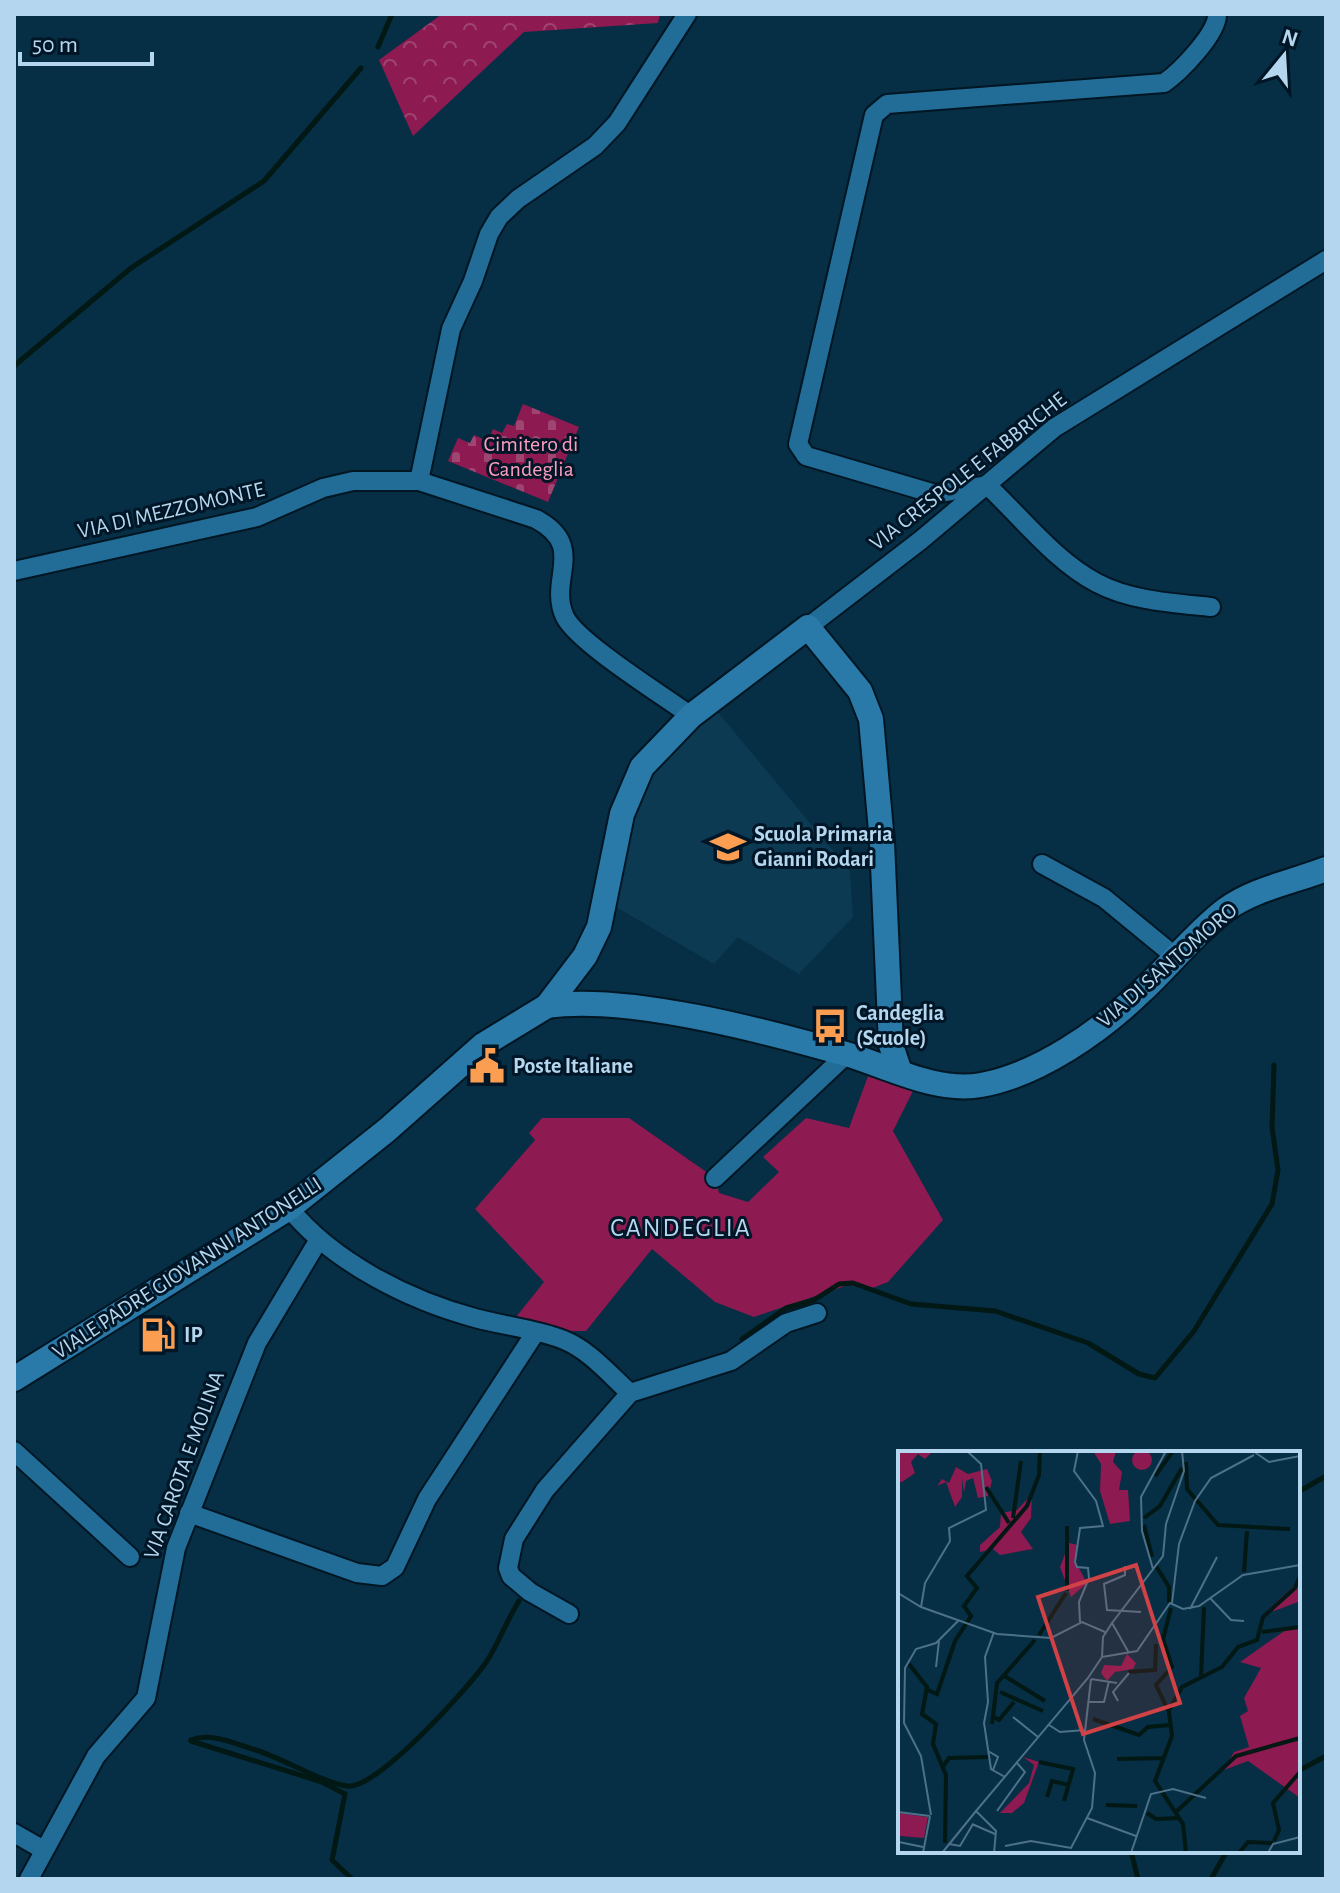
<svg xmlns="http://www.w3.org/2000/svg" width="1340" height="1893" font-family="'Alegreya Sans',sans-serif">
  <defs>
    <pattern id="forest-crowns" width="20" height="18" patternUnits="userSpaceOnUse" patternTransform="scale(2)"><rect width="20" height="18" fill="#8d1a50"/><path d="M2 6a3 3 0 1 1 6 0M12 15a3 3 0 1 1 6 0" fill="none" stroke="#9f4572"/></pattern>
    <pattern id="cemetery-stones" width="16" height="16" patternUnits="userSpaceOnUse" patternTransform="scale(2)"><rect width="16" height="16" fill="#8d1a50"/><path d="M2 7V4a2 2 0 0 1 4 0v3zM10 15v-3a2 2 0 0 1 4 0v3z" fill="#9f4572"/></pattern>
  </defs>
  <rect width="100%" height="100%" fill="#062e44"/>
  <!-- built -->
  <polygon fill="#0c3a53" points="716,710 850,871 853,917 799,974 738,937 714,964 616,907 633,810 641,789 663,757"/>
  <!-- forest -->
  <polygon fill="url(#forest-crowns)" points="442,14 660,14 658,23 524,32 413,136 379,60"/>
  <!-- cemetery -->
  <polygon fill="url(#cemetery-stones)" points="523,404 579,427 548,502 448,461 458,438 470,443 474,435 488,441 493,429 502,433 507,424 514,426"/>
  <!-- park -->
  <polygon fill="#8d1a50" points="868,1076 913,1091 893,1131 943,1220 888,1282 870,1289 848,1285 754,1317 715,1302 652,1249 586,1331 547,1331 512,1322 544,1282 475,1209 535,1140 529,1133 542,1118 629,1118 715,1178 719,1193 748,1202 779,1172 763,1157 806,1118 849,1128"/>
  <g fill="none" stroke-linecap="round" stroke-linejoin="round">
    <!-- stream -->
    <g stroke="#011814" stroke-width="5">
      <polyline points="378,47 392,14"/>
      <polyline points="14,366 131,268 264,181 361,68"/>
      <polyline points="742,1339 786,1308 814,1300 839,1284 853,1283 911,1304 995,1311 1088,1343 1139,1374 1155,1378 1194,1331 1272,1204 1278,1170 1272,1127 1274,1065"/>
      <polyline points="1298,1492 1326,1476"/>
      <path d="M191 1740C211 1732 235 1744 256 1750 284 1759 321 1782 347 1786 376 1791 470 1686 487 1661 499 1642 507 1620 519 1601"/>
      <polyline points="191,1741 322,1782 345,1794 332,1860 352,1879"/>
      <polyline points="1298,1771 1326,1756"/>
      <polyline points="1131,1851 1138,1879"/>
      <polyline points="1211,1879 1227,1851"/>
    </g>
    <!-- street casing -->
    <g stroke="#011623" stroke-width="22">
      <g id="street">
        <polyline points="419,481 451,329 473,281 489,234 499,217 518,199 595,146 617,123 687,14"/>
        <path d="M14 571 257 517 323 488 353 481H419L536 519C588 547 547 579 565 617 578 643 664 696 691 716"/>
        <path d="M1211 607C1173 603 1131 601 1097 583 1055 561 1021 517 987 485L935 494 806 456 798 444 874 115 887 104 1164 83C1180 72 1218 33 1217 14"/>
        <polyline points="808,627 921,540 1054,428 1326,260"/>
        <polyline points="1042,864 1104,898 1177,958"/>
        <polyline points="715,1178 847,1054"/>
        <path d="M289 1208C333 1262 408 1300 475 1318 504 1326 537 1329 564 1340 589 1350 610 1375 630 1393"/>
        <polyline points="14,1451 130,1557"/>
        <polyline points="189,1513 357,1573 382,1576 395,1567 427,1499 535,1333"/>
        <polyline points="569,1614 530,1592 511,1576 508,1568 514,1539 545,1490 630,1393 731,1361 786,1323 817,1313"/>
        <polyline points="14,1833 42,1849"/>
        <polyline points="29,1879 96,1756 146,1698 176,1548 257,1343 318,1241"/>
      </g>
    </g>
    <!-- secondary casing -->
    <g stroke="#011623" stroke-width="28">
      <g id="secondary">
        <path d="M547 1006C627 994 766 1031 846 1054 887 1066 936 1093 981 1085 1038 1075 1101 1031 1142 991 1170 965 1195 933 1225 910 1253 889 1293 882 1326 869"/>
        <polyline points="14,1379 289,1208 387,1130 483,1045 547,1006 585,956 599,927 622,814 642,767 691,716 808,627 860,691 871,719 882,842 891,1045 900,1072"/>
      </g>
    </g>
    <!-- street -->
    <use href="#street" stroke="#226d97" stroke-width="18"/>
    <!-- secondary -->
    <use href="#secondary" stroke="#297aa8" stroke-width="24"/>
  </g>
  <!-- icons -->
  <defs>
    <g id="school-bare" transform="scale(2.76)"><path d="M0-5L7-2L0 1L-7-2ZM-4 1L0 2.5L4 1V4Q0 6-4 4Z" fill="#fb9e51" stroke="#001626" stroke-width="2.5" paint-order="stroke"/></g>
    <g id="bus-bare" transform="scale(2.76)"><path d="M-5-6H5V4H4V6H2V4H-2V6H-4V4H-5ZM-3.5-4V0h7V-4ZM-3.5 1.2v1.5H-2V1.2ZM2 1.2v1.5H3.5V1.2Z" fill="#fb9e51" stroke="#001626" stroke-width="2.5" paint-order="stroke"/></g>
    <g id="civic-bare" transform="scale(2.76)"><path d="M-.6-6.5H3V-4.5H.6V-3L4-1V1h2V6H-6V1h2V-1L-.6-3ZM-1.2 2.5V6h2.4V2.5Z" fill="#fb9e51" stroke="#001626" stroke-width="2.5" paint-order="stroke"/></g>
    <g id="fuel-bare" transform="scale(2.76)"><path d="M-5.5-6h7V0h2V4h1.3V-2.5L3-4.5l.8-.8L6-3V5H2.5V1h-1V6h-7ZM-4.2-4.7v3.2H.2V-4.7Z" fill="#fb9e51" stroke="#001626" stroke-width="2.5" paint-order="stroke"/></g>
  </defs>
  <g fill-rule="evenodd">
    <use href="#school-bare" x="728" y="847"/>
    <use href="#bus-bare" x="830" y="1026"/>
    <use href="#civic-bare" x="487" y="1066"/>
    <use href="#fuel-bare" x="158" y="1335"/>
  </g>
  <g text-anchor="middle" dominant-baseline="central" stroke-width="6" stroke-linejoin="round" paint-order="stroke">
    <!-- park labels -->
    <g font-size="22" fill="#fc9dbe" stroke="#001626">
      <text x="531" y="444">Cimitero di<tspan x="531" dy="25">Candeglia</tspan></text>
    </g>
    <!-- street labels -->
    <g font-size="22" fill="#b4d6ee" stroke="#001626">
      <text transform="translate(968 471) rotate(-38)">VIA CRESPOLE E FABBRICHE</text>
      <text transform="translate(171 510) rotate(-13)">VIA DI MEZZOMONTE</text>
      <text transform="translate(1167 965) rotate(-41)">VIA DI SANTOMORO</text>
      <text transform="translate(187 1268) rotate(-33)">VIALE PADRE GIOVANNI ANTONELLI</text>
      <text transform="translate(184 1465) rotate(-70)">VIA CAROTA E MOLINA</text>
    </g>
    <!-- poi labels -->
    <g font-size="22" font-weight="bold" fill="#b4d6ee" stroke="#001626" text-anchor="start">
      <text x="754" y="834">Scuola Primaria<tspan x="754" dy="25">Gianni Rodari</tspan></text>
      <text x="856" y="1013">Candeglia<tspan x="856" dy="25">(Scuole)</tspan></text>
      <text x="513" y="1066">Poste Italiane</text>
      <text x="184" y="1335">IP</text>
    </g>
    <!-- quarter labels -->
    <g font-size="26" letter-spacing="2" fill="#b4d6ee" stroke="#001626">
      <text x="681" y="1228">CANDEGLIA</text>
    </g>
  </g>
  <!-- overview -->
  <g transform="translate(898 1451)">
    <rect width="402" height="402" fill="#062e44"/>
    <path d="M234 9a10 10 0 1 1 20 0a10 10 0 1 1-20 0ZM0 0H35L27 8 20 3 13 11 17 22 4 31H0ZM195 0H218L215 11 224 21 221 39H230L232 70 212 73 202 40 203 13ZM58 16 70 23 89 18 94 30 90 45 80 47 75 27 68 30 66 42 64 27V46L57 56 48 31 39 35 44 28 51 32ZM134 43 133 67 123 81 135 98 102 104 95 98 82 101V94L102 76 103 62 119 59ZM171 92 180 94 177 110 189 132 173 146 162 116ZM397 134H402L400 151 376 160 372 157ZM392 176 402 177V347L350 310 326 319 336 301 351 296 342 265 350 260 346 247 363 217 342 211Z" fill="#8d1a50"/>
    <path d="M229 203 238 212 235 218 217 221 209 230 203 222 206 214 223 215ZM125 306 141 311 126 352 114 362H102L131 332 136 314ZM0 362 30 366 26 387 2 385 0 390Z" fill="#8d1a50"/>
    <path fill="none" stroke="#011814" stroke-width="4" d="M288 11 289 38 320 74 392 78M257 25 275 0M88 36 111 72M115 67 123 10M246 67 262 55 284 17M246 74 254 106M258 115 271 136V152M346 121 349 80M169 140V75M273 157 265 188 274 216 258 234 271 261 274 285 257 330 285 373 288 402M364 181 402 176M141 184 168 142M11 213 29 236 24 263 38 273 35 293 48 324 47 392M230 221 257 219 258 193M105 224 147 250M303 226 306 156M30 239 39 243 57 190 73 165 66 155 79 137 69 125 129 55 141 24 142 0M102 241 145 260M271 259 284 236 324 216 340 196 359 189 365 166 397 137 402 125M96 266 101 269 116 251M195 268 241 284 250 276 272 274M94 273 99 232 137 189M219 308 265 307M141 311 175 318 166 350M44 317 51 307 90 306M149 346 154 330 171 334M208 354 239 355M279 360 338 305 402 287M249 362 258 368 281 367M376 390 381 379 375 352 402 321M341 402 350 391 375 392"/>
    <path fill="none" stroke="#4c7188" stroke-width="2" d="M180 0 176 20 198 50 205 75 182 77 177 111 179 116 190 117 191 127 181 151 182 171M355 0 371 11 402 5M227 115V124L206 133 209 159 243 161M255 118 244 80 243 46 268 0M0 142 23 156 99 183 153 187 184 171 207 181M312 147 333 169 346 170M274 152 281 93 297 50 313 27 356 4M23 156 27 132 52 90 51 77 88 59 83 13 69 0M292 158 319 106M214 172 265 105 268 73 286 20 284 0M96 181 87 206 90 251 86 272 93 318 107 326M204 206 239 200 272 152 285 158 301 155 345 124 402 114M38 216 41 190M193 228 219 232M220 250 215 241 231 222M190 251H206L211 230M115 266 140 286M151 274 162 281 187 279M90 300 100 306 95 319M99 360 127 321 119 312M0 361 32 365M33 364 23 305 6 272 7 217 18 198 38 192 61 169M189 367 238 385M74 373 97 383M1 391 25 396M51 393 62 395 75 373M107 395 133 390 173 397 194 357 197 322 186 289 193 228M25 402 32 365M44 402 78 360M96 402 98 380 78 360 190 227 204 206 205 186 214 172 231 202M233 402 253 343 275 338 308 347M370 402 375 393 402 386"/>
    <path fill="#d14246" fill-opacity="0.15" stroke="#d14246" stroke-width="4" d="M238 114 282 252 185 283 140 146Z"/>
    <rect width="402" height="402" fill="none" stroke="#b4d6ee" stroke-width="4"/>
  </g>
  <!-- border -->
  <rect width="1340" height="1893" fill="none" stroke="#b4d6ee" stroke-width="32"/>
  <!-- north arrow -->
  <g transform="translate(1284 56) rotate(18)" stroke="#001626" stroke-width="6" paint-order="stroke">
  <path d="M0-6L14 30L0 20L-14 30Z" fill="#b4d6ee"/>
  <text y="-12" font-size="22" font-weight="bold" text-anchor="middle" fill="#b4d6ee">N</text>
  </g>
  <!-- scale -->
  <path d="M20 52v12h132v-12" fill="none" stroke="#b4d6ee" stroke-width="4"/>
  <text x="32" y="52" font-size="24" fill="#b4d6ee" stroke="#001626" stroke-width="6" paint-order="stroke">50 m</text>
</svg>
